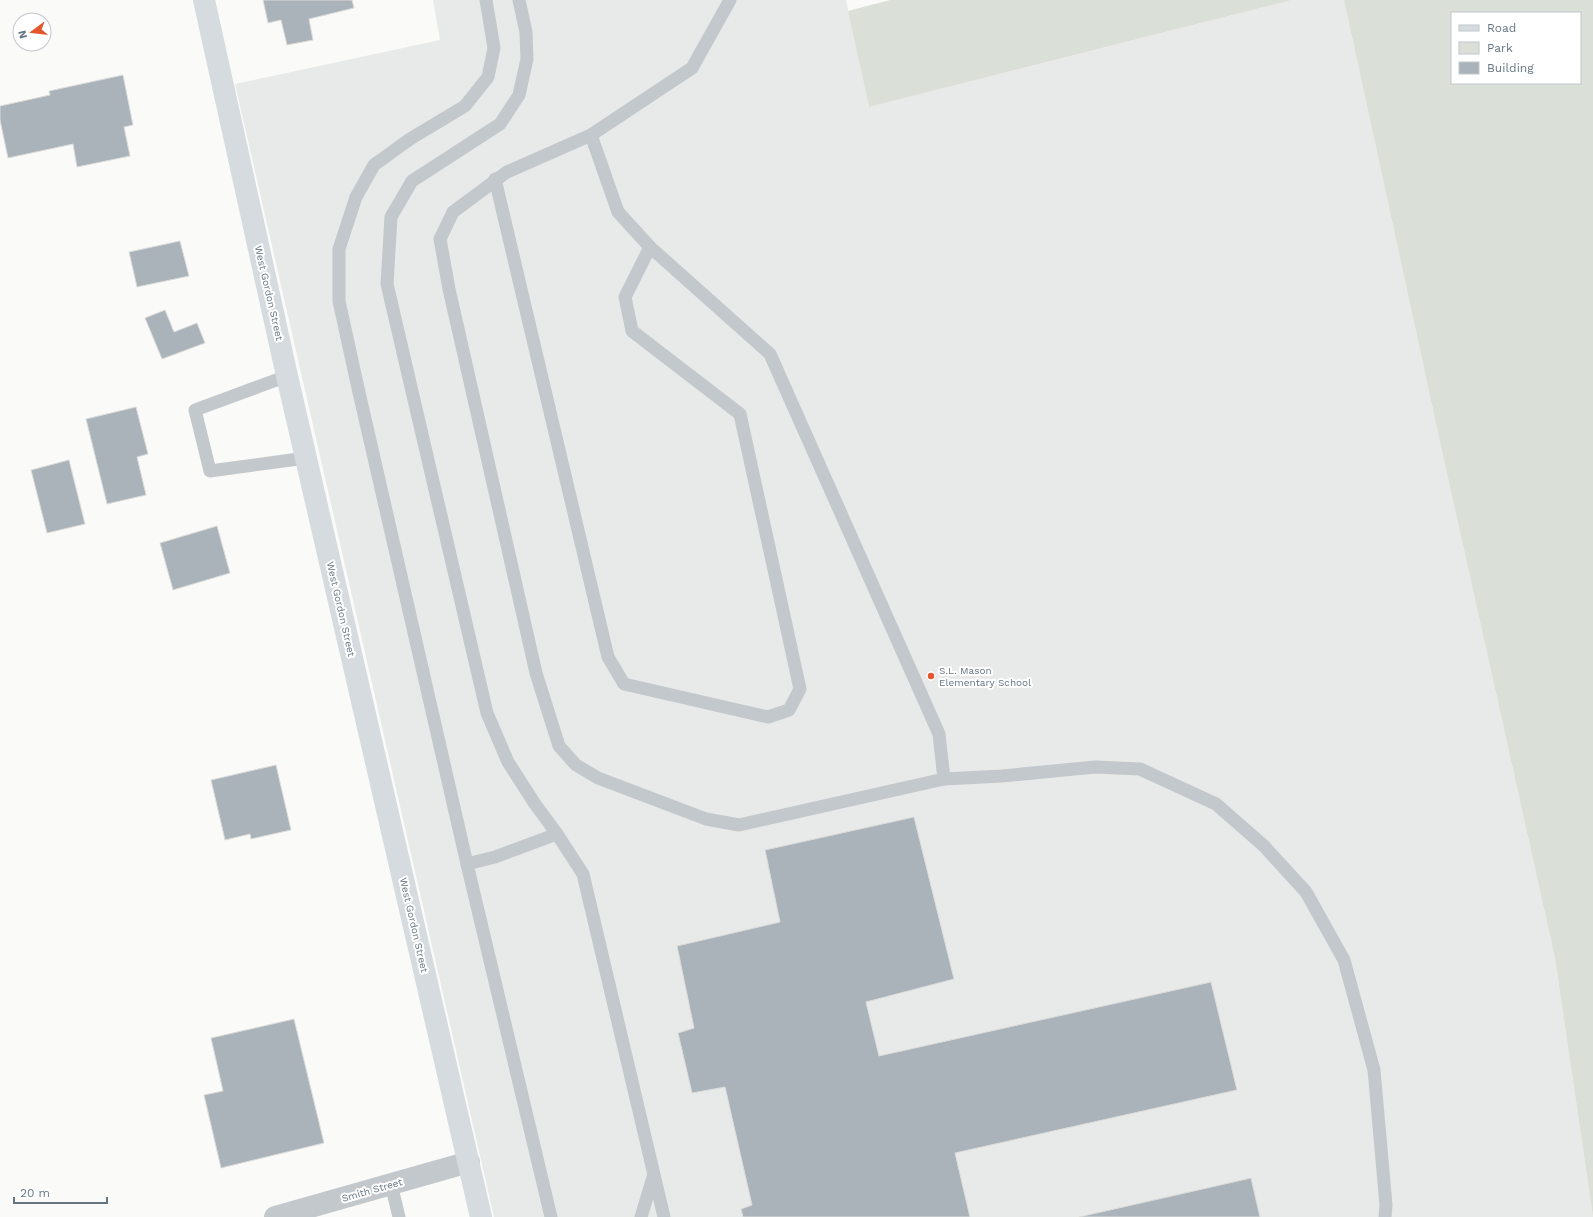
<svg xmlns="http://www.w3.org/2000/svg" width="1593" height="1217" font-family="'Work Sans',sans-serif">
  <rect width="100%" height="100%" fill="#fafaf8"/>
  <!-- built -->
  <polygon fill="#e8e9e9" points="433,0 846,0 869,107 1292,0 1344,0 1440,442 1555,958 1593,1217 494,1217 235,84 440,40"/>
  <!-- green -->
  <g fill="#dadfd7" fill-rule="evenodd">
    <polygon points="890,0 1292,0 869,107 848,11"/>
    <path d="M1344 0H1593V1217L1555 958 1440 442ZM1452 13H1580V83H1452Z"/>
  </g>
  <!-- building -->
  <g fill="#aab3b9" stroke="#dcdcda">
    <polygon points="263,0 352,0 354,8 309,19 313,40 287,45 281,20 268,23"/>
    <polygon points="123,75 133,125 124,127 130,156 77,167 73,144 8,158 0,120 0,106 50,95 49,91"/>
    <polygon points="180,241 189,276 137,287 129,252"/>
    <polygon points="165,310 174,332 197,323 205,343 162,359 145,318"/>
    <polygon points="136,407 148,454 137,457 146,495 107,504 86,419"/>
    <polygon points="69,460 85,524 47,533 31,470"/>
    <polygon points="217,526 230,573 173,590 160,543"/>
    <polygon points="276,765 291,830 251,839 250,834 225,840 211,780"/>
    <polygon points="914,817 954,979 866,1002 879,1056 1211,982 1237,1090 955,1153 970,1217 743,1217 741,1209 752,1205 725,1087 692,1093 678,1033 694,1028 677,946 780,922 765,850"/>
    <polygon points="294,1019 324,1143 221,1168 204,1095 223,1091 211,1038"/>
    <polygon points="1251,1178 1260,1217 1079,1217"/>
  </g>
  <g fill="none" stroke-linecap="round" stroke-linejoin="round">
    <!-- lane -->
    <g stroke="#c3c8cc" stroke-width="13">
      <polyline points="486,0 494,48 488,77 465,106 410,139 374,165 356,197 339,249 339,301 358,388 467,864 551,1217"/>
      <polyline points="519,0 526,32 527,59 519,95 500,124 412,181 391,217 387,284 487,713 508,762 535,804 557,834 583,874 664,1217"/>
      <polyline points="591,135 618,212 650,247 770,354 939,734 944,779 739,825 706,819 598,778 576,765 559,746 536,673 449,289 440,239 453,212 507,172 591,135 692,68 730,0"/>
      <polyline points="495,179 608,657 624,684 768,717 789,710 800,689 740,414 632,331 625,297 650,247"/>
      <polyline points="287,376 195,410 210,471 306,458"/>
      <polyline points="944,779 1002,776 1095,767 1140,769 1216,804 1264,846 1306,892 1344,960 1374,1070 1386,1205 1385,1217"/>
      <polyline points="467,864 495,857 557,834"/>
      <polyline points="391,1184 399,1217"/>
      <polyline points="641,1217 653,1177"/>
    </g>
    <!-- street -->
    <polyline stroke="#c3c8cc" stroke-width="22" points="275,1217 469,1162"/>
    <!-- secondary -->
    <polyline stroke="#d6dbdf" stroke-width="22" points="204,0 287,376 481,1217"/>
  </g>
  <!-- markers -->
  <circle fill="#e4572e" stroke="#fff" stroke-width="1.5" cx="931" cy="676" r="4"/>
  <g text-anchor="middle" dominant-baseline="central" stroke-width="4" stroke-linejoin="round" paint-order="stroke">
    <!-- street labels -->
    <g font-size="10" fill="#657683" stroke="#fff">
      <text transform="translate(269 293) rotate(77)">West Gordon Street</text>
      <text transform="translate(341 609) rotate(77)">West Gordon Street</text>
      <text transform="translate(414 925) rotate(77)">West Gordon Street</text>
      <text transform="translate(372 1190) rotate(-16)">Smith Street</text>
    </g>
    <!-- poi labels -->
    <g font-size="10" fill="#657683" stroke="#fff" text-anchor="start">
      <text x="939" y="670">S.L. Mason<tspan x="939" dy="12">Elementary School</tspan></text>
    </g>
  </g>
  <!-- legend -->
  <rect x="1451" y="12" width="130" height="72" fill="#ffffff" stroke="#c1c8cd"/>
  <rect x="1459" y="25" width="20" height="6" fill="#d6dbdf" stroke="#c1c8cd"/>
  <text x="1487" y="32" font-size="12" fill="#657683">Road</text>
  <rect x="1459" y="42" width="20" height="12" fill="#dadfd7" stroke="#c1c8cd"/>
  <text x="1487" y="52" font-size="12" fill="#657683">Park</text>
  <rect x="1459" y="62" width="20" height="12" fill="#aab3b9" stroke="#c1c8cd"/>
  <text x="1487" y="72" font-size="12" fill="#657683">Building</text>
  <!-- north arrow -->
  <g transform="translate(32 32) rotate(255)"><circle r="19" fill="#ffffff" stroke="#c1c8cd"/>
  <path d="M0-3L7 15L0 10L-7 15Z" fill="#e4572e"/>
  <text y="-6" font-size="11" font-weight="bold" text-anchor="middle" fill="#657683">N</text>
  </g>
  <!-- scale -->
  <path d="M14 1197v6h93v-6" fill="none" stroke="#657683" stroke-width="2"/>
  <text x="20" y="1197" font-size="12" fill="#657683" stroke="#ffffff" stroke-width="3" paint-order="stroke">20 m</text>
</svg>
